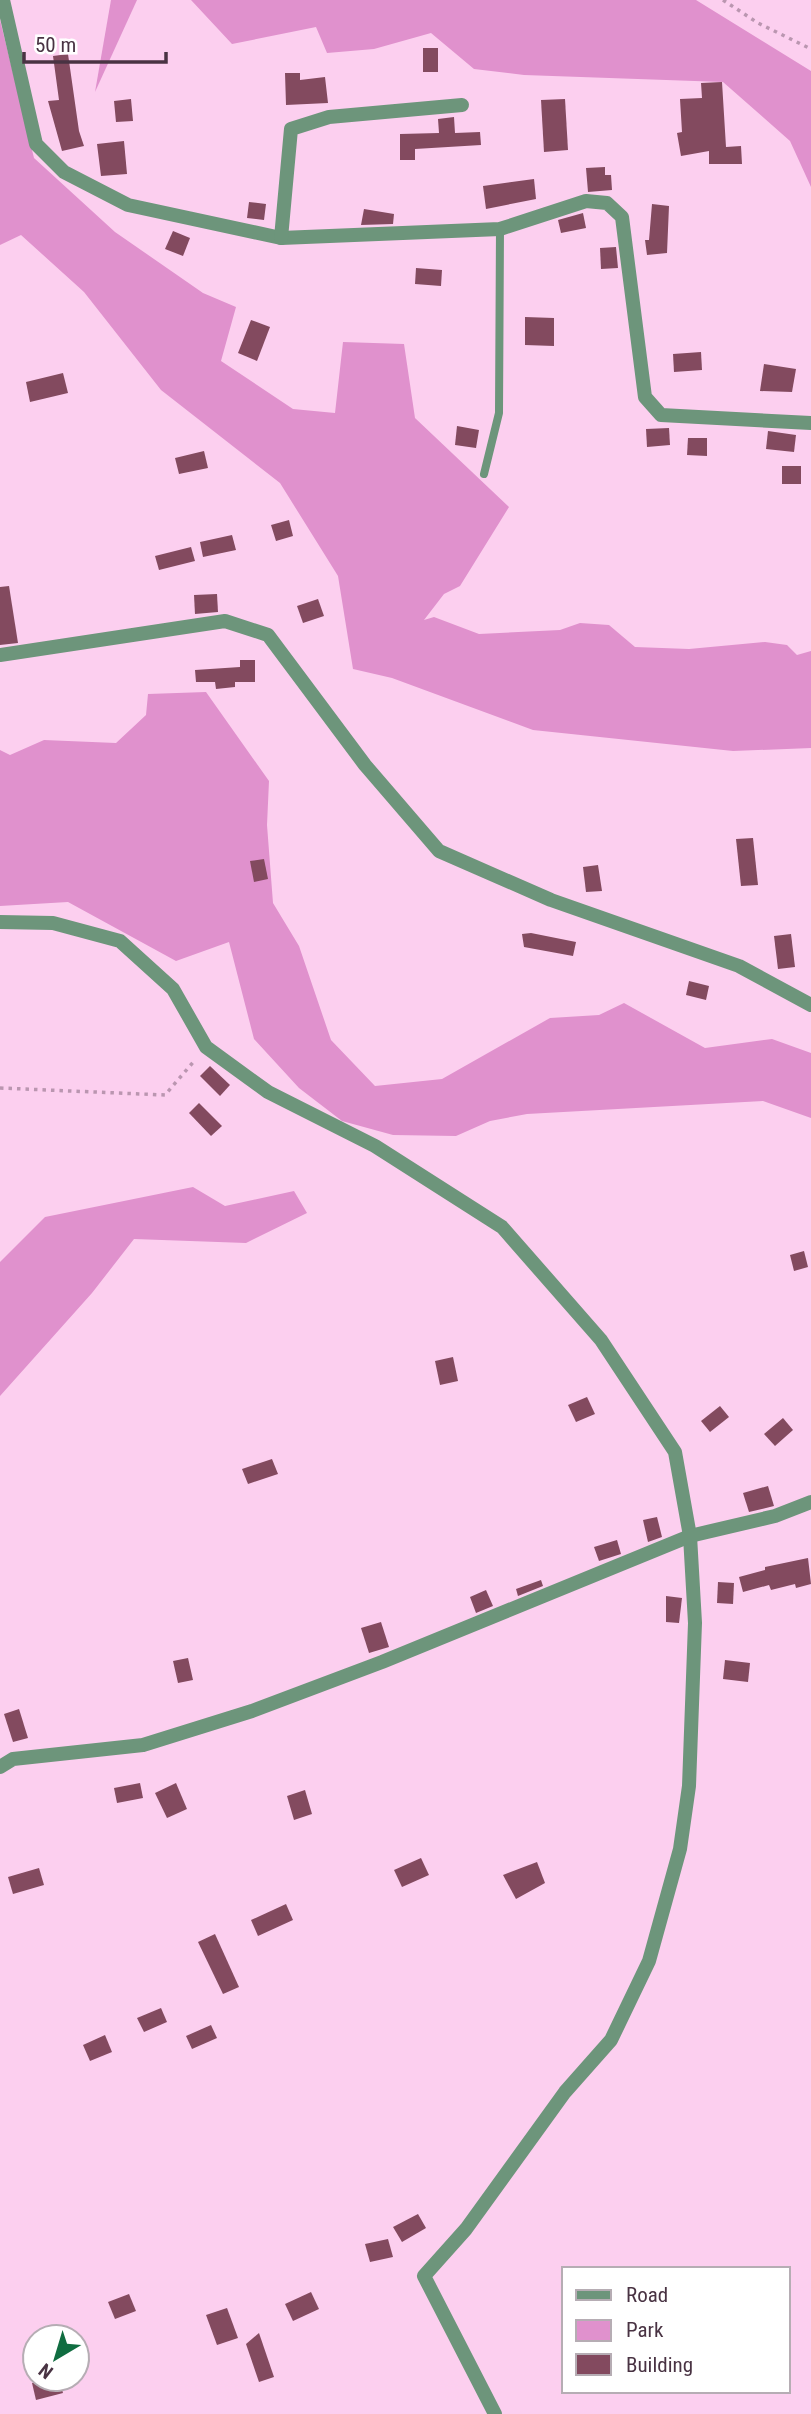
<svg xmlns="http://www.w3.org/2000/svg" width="811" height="2414" font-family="'Roboto Condensed',sans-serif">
  <rect width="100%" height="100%" fill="#fccfef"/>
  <!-- green -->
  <g fill="#e091cd">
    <polygon points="111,0 137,0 95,92"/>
    <polygon points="191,0 696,0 811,71 811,187 790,141 723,82 524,75 474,69 431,33 374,49 327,53 316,27 232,44"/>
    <polygon points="0,20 34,158 115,232 203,293 236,307 221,361 293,409 335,413 343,342 404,344 415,418 509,507 460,586 444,594 424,620 434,617 479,634 560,630 580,623 609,625 635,647 689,649 765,642 787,645 797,655 811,651 811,748 733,751 533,730 392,678 353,669 338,576 280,483 161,390 84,292 21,235 0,245"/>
    <polygon points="206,692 269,781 267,825 273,903 299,946 331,1040 375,1086 442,1079 550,1018 599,1015 624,1003 705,1048 772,1039 811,1053 811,1118 763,1101 527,1114 490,1121 456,1136 393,1135 342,1121 299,1088 254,1039 229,942 176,961 68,902 0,906 0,750 10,755 44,740 116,743 146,715 148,694"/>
    <polygon points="193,1187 225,1206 294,1191 307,1213 246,1243 134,1239 92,1293 0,1396 0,1262 45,1217"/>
  </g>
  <!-- building -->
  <g fill="#834a5f">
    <rect x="423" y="48" width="15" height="24"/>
    <polygon points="68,54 79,131 84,146 62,151 48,101 59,100 53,56"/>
    <polygon points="285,73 300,73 300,80 325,77 328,103 286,105"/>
    <polygon points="722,82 726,147 741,146 742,164 709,164 709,151 681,156 677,133 682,132 680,99 702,98 701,83"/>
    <polygon points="131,99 133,121 116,122 114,101"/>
    <polygon points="565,99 568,150 544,152 541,100"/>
    <polygon points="454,117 455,133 480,132 481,145 415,149 415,160 400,160 400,134 439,133 438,119"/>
    <polygon points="124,141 127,174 101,176 97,144"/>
    <polygon points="605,167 605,175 611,175 612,190 588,192 586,168"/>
    <polygon points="534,179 536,199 486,209 483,186"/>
    <polygon points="249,202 266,204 264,220 247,218"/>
    <polygon points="652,204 669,206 667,253 647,255 645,240 649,240"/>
    <polygon points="364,209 394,214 393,224 361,225"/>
    <polygon points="583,213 586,228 561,233 558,220"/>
    <polygon points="173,231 190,238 183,256 165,249"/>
    <polygon points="616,247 618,268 601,269 600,248"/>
    <polygon points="416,268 442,270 441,286 415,284"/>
    <polygon points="525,317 554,318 554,346 525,345"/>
    <polygon points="251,320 270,327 257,361 238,353"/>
    <polygon points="701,352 702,370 674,372 673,354"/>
    <polygon points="764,364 796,369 792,392 760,391"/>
    <polygon points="63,373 68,393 30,402 26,382"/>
    <polygon points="457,426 479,430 476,448 455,445"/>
    <polygon points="669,428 670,445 647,447 646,429"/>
    <polygon points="768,431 796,435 794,452 766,449"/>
    <polygon points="688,438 707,438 707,456 687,455"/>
    <polygon points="204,451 208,468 179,474 175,458"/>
    <rect x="782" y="466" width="19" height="18"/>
    <polygon points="289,520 293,536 276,541 271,525"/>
    <polygon points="232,535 236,550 203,557 200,542"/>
    <polygon points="191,547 195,561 159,570 155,556"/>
    <polygon points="9,586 18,643 0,645 0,587"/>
    <polygon points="217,594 218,612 195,614 194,595"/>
    <polygon points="318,599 324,616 303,623 297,606"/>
    <polygon points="240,660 255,660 255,682 235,682 235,687 216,689 215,682 196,682 195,670 240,667"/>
    <polygon points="753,838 758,885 741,886 736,839"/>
    <polygon points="264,859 268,879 254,882 250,861"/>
    <polygon points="598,865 602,891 586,892 583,867"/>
    <polygon points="531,933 576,942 573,956 524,947 522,934"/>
    <polygon points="791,934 795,967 778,969 774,936"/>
    <polygon points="689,981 709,986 706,1000 686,995"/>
    <polygon points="210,1066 230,1085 220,1096 200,1076"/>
    <polygon points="199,1103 222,1126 211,1136 189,1113"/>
    <polygon points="804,1251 808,1267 794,1271 790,1255"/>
    <polygon points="453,1357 458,1381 440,1385 435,1361"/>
    <polygon points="587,1397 595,1414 576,1422 568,1405"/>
    <polygon points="720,1406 729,1417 710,1432 701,1421"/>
    <polygon points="783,1418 793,1430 775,1446 764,1434"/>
    <polygon points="272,1459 278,1474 248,1484 242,1469"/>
    <polygon points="768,1486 774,1506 749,1512 743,1493"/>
    <polygon points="657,1517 662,1537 648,1542 643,1520"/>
    <polygon points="617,1540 621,1554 599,1561 594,1547"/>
    <polygon points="808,1558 811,1584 796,1588 795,1584 771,1590 769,1585 743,1592 739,1577 765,1570 765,1567"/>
    <polygon points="541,1580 543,1586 518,1596 516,1589"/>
    <polygon points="718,1582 734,1583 733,1604 717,1603"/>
    <polygon points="486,1590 493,1606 476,1613 470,1597"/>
    <polygon points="666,1596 682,1598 679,1623 666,1622"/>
    <polygon points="381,1622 389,1647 369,1653 361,1628"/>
    <polygon points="188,1658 193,1680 178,1683 173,1661"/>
    <polygon points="725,1660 750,1663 748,1682 723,1679"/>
    <polygon points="19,1709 28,1738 13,1742 4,1714"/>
    <polygon points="140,1783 143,1798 117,1803 114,1788"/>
    <polygon points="176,1783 187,1809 167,1818 155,1793"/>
    <polygon points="305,1790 312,1814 294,1820 287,1796"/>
    <polygon points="421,1858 429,1875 402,1887 394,1870"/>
    <polygon points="537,1862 545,1883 516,1899 503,1875"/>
    <polygon points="39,1868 44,1885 13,1894 8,1877"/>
    <polygon points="286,1904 293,1920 258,1936 251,1920"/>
    <polygon points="215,1934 239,1987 223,1994 198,1942"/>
    <polygon points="161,2008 167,2022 144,2032 137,2018"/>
    <polygon points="211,2025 217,2038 192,2049 186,2036"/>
    <polygon points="105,2035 112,2052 90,2061 83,2045"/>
    <polygon points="418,2214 426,2228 402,2242 393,2227"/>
    <polygon points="388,2239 393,2257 370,2262 365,2244"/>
    <polygon points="311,2292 319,2309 293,2321 285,2304"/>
    <polygon points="129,2294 136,2311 115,2319 108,2302"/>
    <polygon points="227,2308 238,2338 217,2345 206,2315"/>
    <polygon points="259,2333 274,2377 259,2382 246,2344"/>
    <polygon points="51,2379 59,2379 63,2393 36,2400 32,2383"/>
  </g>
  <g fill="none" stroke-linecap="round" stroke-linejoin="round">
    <!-- path -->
    <g stroke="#ba96b0" stroke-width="3.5" stroke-dasharray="3.5 5" stroke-linecap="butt">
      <polyline points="723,0 758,23 811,49"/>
      <polyline points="0,1088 165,1095 195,1060"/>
    </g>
    <!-- service -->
    <polyline stroke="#6d957b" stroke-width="8" points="484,474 499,413 500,229"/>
    <!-- minor -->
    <g stroke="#6d957b" stroke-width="14">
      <polyline points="3,0 36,144 64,172 128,205 281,238 500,229 586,201 607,203 622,217 645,397 661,415 811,423"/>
      <polyline points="281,238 291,129 329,117 462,105"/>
      <polyline points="0,655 225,621 268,635 365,765 439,851 551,900 739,966 811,1005"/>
      <polyline points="0,922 53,923 120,941 173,989 206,1047 268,1092 375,1146 502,1227 601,1340 675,1452 690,1536 695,1623 689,1786 680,1849 649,1961 611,2040 565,2092 466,2229 424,2276 495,2414"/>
      <polyline points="0,1767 13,1759 143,1745 252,1711 382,1662 690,1536 775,1516 811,1502"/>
    </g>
  </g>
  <!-- legend -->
  <rect x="562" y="2267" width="228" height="126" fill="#ffffff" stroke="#b6adb4" stroke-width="2"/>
  <rect x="576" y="2290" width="35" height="10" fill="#6d957b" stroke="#b6adb4" stroke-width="2"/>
  <text x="626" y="2302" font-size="21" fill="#493343">Road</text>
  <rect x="576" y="2320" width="35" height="21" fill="#e091cd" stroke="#b6adb4" stroke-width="2"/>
  <text x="626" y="2337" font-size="21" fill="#493343">Park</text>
  <rect x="576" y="2354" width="35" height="21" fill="#834a5f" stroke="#b6adb4" stroke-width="2"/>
  <text x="626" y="2372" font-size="21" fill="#493343">Building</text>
  <!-- north arrow -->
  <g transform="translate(56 2358) rotate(218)"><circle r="33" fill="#ffffff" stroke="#b6adb4" stroke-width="2"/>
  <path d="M0-5L12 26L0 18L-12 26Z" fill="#106d41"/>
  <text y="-10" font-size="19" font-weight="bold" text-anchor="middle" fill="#493343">N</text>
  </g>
  <!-- scale -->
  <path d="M24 52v10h142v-10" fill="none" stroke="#493343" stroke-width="3.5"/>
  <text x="35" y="52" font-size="21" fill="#493343" stroke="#ffffff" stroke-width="5" paint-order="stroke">50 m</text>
</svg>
